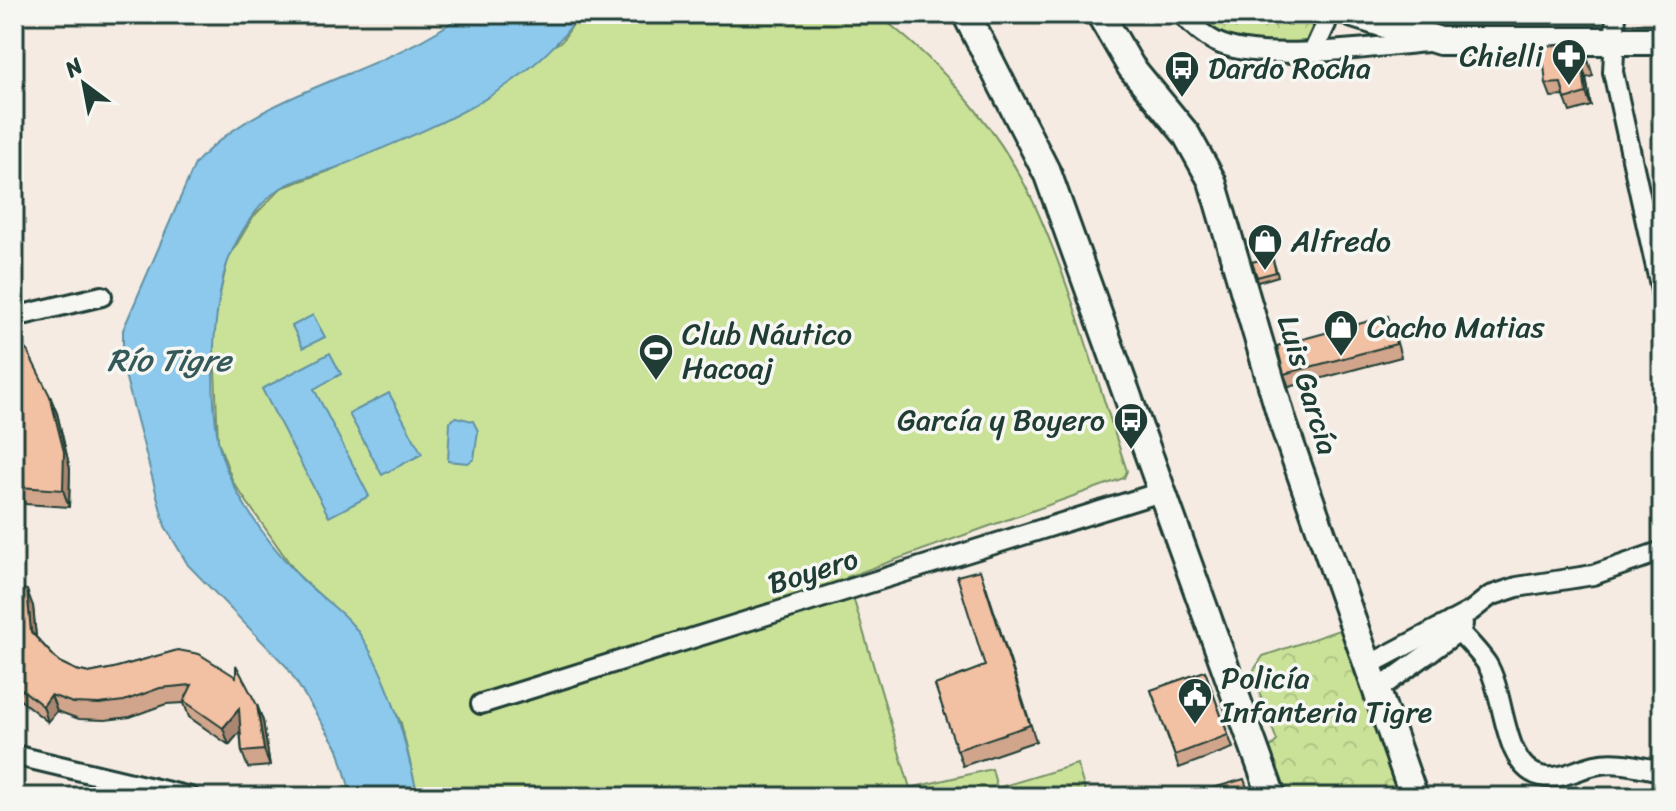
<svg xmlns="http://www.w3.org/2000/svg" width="1676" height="811" font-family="Sriracha,sans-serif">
  <defs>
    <pattern id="park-crowns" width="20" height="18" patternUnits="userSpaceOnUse" patternTransform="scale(2)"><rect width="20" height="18" fill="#cae298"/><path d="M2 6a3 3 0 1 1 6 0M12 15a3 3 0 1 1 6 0" fill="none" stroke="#adc384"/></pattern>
  </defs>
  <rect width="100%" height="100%" fill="#f5ebe2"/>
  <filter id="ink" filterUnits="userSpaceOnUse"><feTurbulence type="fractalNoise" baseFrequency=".0125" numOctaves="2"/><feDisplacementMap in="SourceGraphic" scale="16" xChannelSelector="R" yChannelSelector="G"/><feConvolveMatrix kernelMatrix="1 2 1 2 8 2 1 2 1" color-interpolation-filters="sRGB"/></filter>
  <g filter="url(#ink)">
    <!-- park -->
    <g fill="url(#park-crowns)" stroke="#749066" stroke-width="2">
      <polygon points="1189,14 1314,14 1322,26 1308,41 1270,44 1225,39"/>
      <polygon points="1342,629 1401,797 1282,797 1266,751 1277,741 1252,673 1263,656"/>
    </g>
    <!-- pitch -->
    <path fill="#cae298" stroke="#749066" stroke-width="2" d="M580 14H877C946 67 1006 136 1040 217 1075 298 1099 388 1127 471L1124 478 847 577 910 788 992 769 997 788 1077 764 1087 797H418L401 723 356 629 297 574 233 482 218 441 213 323 228 259 253 217 281 188 329 171 562 41Z"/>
    <!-- water -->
    <g fill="#8dc9ed" stroke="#6191a3" stroke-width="2">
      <path d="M463 14H580C525 95 425 130 338 167 321 174 297 178 281 188 254 205 230 247 223 278 212 328 210 389 218 440 226 487 266 540 298 575 316 595 344 611 359 633 392 682 405 740 418 797H352L338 749 287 667 188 565 165 526 123 367V330L195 164C260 89 384 75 463 14Z"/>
      <polygon points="313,315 325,337 303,348 292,326"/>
      <polygon points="330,353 341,374 314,389 369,496 329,517 262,389"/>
      <polygon points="389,393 422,454 382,475 349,414"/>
      <polygon points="456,417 473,421 478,431 474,459 468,463 448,461 450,422"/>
    </g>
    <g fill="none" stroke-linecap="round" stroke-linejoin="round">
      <!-- street casing -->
      <g stroke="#1f3d34" stroke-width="24">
        <g id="street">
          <path d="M1182 14C1192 25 1202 35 1216 42 1261 64 1375 46 1428 42"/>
          <polyline points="1616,14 1613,72 1662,295"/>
          <polyline points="1314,50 1326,24 1326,14"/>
          <polyline points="14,317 102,296"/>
          <path d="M1450 622C1462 635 1477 649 1487 664 1506 695 1502 767 1541 776 1559 781 1577 769 1595 765 1618 760 1639 767 1662 771"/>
          <polyline points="1367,666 1471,611 1490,596 1517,587 1593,575 1662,551"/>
          <polyline points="1376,691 1459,631 1463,624"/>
          <polyline points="481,704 1161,492"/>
          <polyline points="14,755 190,797"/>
        </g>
      </g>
      <!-- secondary casing -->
      <g stroke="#1f3d34" stroke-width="32">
        <g id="secondary">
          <polyline points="966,14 1048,175 1272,797"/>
          <polyline points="1100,14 1131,67 1186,134 1212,181 1283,423 1414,797"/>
          <polyline points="1353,14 1440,41 1662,41"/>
        </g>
      </g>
      <!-- street -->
      <use href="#street" stroke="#f6f6f2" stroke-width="18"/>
      <!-- secondary -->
      <use href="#secondary" stroke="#f6f6f2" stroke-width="26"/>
    </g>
    <!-- wall -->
    <g fill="#d0a58c" stroke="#1f3d34" stroke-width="2">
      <polygon points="1585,50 1593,76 1586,78 1591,106 1570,112 1564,96 1551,97 1546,84"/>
      <polygon points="1272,257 1278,276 1258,282 1252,262"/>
      <polygon points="1393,329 1401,357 1289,387 1284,374"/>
      <polygon points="14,337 57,413 70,469 69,507 25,504 19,487 14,445"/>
      <polygon points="986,586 1036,741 963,766 935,685 985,666"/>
      <polygon points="14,587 33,606 36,637 59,662 76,670 89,673 114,668 178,650 257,705 263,721 270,766 248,768 242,752 240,731 229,745 189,717 184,703 166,704 130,717 105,720 79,719 57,711 48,722 14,695 14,672 15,670 14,669"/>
      <polygon points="1205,671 1233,748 1179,768 1151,690"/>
    </g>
    <!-- shaded-wall -->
    <g fill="#a98672" stroke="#1f3d34" stroke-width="2">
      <polygon points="1582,64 1586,78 1591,106 1586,93"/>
      <polygon points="50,396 57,413 70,469 69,507 63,490"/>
      <polygon points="27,590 33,606 37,648 31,632"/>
      <polygon points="51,695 57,711 48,722 43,706"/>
      <polygon points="257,705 263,721 270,766 264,750"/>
      <polygon points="239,709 245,726 229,745 223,728"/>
    </g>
    <!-- building -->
    <g fill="#f2c0a3" stroke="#1f3d34" stroke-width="2">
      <polygon points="1573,44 1585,50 1588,63 1582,64 1586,93 1565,99 1561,83 1546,84 1542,46"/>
      <polygon points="1272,257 1276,272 1257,277 1252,262"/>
      <polygon points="1388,316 1396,344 1284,374 1277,346"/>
      <polygon points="14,337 28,352 50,396 64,452 63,490 19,487 14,441"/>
      <polygon points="980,570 1030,725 957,750 935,685 985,666 957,576"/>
      <polygon points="14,587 27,590 31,632 59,662 76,670 89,673 114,668 178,650 199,654 236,677 236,665 257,705 264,750 242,752 239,709 223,728 184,701 192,685 160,688 124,701 99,704 73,703 51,695 43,706 14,683 14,672 17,668 14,662"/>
      <polygon points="1205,671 1228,735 1175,755 1151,690"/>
      <polygon points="1244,779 1250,797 1182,797"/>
    </g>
  </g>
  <!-- icons -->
  <defs>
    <g id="pharmacy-pin" transform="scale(1.8)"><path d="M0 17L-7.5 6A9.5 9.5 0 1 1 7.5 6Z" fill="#1f3d34" stroke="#f6f6f2"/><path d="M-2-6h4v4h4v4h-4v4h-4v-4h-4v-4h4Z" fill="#fff"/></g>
    <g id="bus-pin" transform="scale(1.8)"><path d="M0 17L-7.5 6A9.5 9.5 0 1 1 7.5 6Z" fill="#1f3d34" stroke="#f6f6f2"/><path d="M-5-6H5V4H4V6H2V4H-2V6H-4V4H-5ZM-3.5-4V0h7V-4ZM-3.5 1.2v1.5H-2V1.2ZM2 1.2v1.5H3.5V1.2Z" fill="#fff"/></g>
    <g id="shop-pin" transform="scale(1.8)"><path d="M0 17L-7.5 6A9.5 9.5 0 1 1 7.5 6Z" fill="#1f3d34" stroke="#f6f6f2"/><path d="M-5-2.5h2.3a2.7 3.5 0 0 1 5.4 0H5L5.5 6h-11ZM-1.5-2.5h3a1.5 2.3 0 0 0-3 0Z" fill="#fff"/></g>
    <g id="stadium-pin" transform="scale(1.8)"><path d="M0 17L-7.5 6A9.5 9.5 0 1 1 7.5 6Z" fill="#1f3d34" stroke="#f6f6f2"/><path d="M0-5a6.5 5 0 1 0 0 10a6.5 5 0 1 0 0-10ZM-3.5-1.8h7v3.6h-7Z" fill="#fff"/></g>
    <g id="civic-pin" transform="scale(1.8)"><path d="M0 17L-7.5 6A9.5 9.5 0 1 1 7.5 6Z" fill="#1f3d34" stroke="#f6f6f2"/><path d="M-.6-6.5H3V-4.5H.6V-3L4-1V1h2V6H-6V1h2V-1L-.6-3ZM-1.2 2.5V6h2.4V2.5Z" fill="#fff"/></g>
  </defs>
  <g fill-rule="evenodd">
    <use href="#pharmacy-pin" x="1569" y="56"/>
    <use href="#bus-pin" x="1182" y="68"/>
    <use href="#shop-pin" x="1265" y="241"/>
    <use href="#shop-pin" x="1341" y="327"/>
    <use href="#stadium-pin" x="656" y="351"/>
    <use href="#bus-pin" x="1131" y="420"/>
    <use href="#civic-pin" x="1195" y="695"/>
  </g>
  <g text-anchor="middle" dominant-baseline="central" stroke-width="7" stroke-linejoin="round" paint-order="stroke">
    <!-- poi labels -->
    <g font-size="30" fill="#1f3d34" stroke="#f6f6f2" text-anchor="start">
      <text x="1543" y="56" text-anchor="end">Chielli</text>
      <text x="1208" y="68">Dardo Rocha</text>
      <text x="1291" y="241">Alfredo</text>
      <text x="1367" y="327">Cacho Matias</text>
      <text x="682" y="334">Club Náutico<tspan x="682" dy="34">Hacoaj</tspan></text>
      <text x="1105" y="420" text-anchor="end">García y Boyero</text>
      <text x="1221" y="678">Policía<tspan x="1221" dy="34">Infanteria Tigre</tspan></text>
    </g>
    <!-- street labels -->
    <g font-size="30" fill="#1f3d34" stroke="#f6f6f2">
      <text transform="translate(1308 385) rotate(73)">Luis García</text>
      <text transform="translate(813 571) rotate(-17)">Boyero</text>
    </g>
    <!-- water labels -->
    <g font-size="32" font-style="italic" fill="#355959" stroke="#f6f6f2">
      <text x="169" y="360">Río Tigre</text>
    </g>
  </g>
  <!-- margin -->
  <rect width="1676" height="811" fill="none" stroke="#f6f6f2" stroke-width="48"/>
  <rect x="24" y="24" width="1628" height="763" fill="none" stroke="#1f3d34" stroke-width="3" filter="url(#ink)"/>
  <!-- north arrow -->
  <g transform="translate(84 84) rotate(328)" stroke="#f6f6f2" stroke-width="6" paint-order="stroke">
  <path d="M0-6L14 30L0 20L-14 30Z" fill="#1f3d34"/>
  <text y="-12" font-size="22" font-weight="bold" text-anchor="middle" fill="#1f3d34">N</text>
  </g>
</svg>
